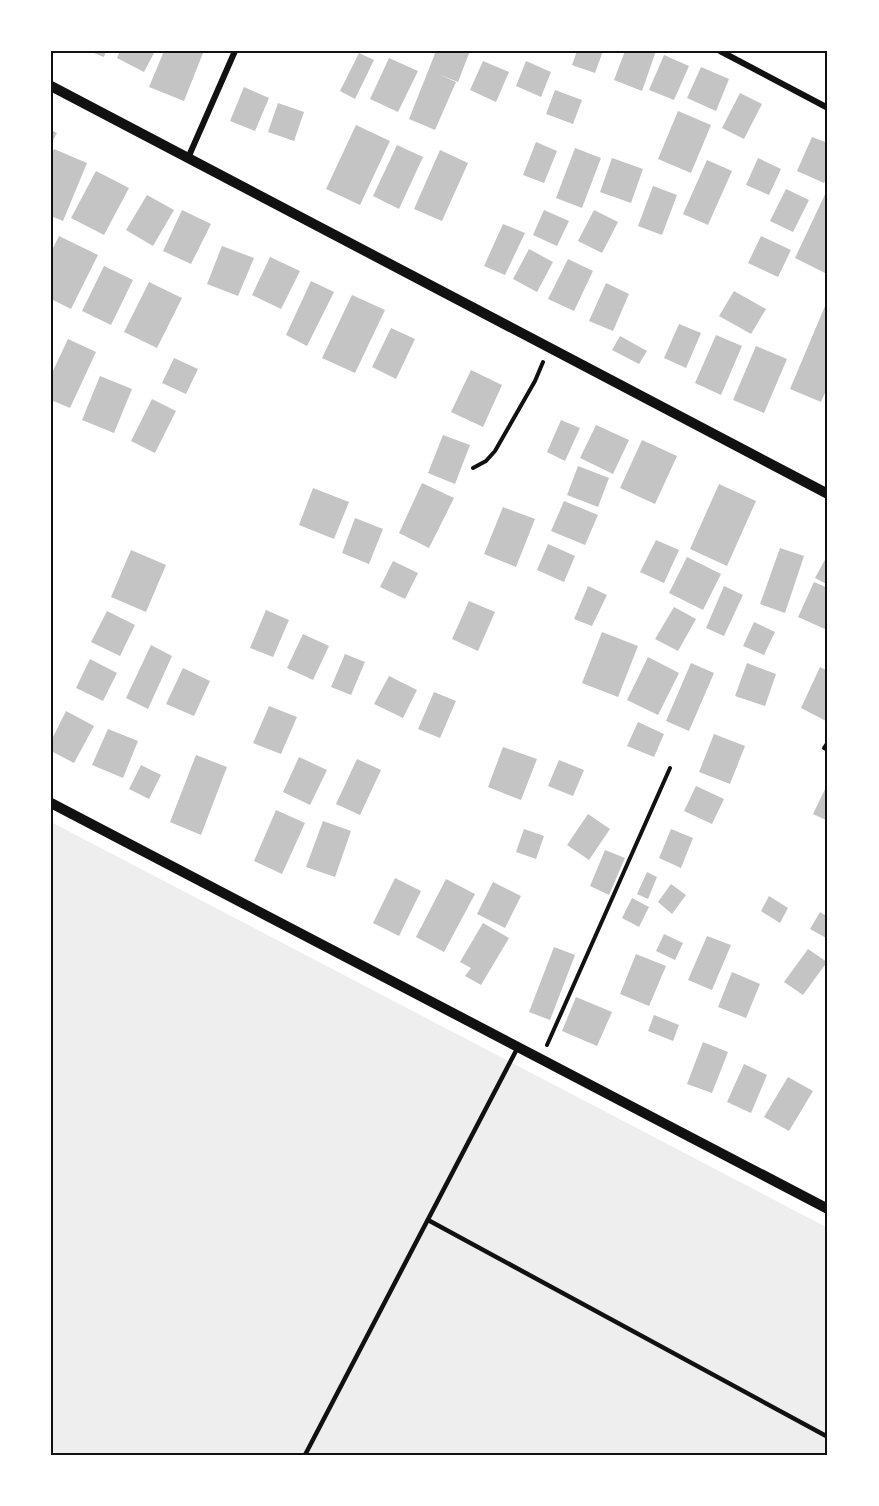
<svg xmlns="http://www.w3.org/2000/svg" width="879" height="1506" font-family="'Sofia Sans Condensed',sans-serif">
  <rect width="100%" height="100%" fill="#fff"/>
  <!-- green -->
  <polygon fill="#eee" points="51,822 828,1228 828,1455 51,1455"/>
  <!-- building -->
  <g fill="#c4c4c4">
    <polygon points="89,51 106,51 104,57"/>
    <polygon points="120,51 155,51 144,72 117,58"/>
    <polygon points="164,51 198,51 203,53 184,101 149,87"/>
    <polygon points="436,51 470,51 458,82 438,74 456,82 435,130 409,119"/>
    <polygon points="577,51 603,51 595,73 572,65"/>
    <polygon points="625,51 656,51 642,91 614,80"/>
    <polygon points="359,53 374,60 355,99 340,91"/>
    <polygon points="664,55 689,66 674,100 649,90"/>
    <polygon points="389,58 418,71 398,112 370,99"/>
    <polygon points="483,61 509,72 496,102 470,90"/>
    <polygon points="526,61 551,72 541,97 516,86"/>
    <polygon points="701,67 729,79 716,111 687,98"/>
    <polygon points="244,87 269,98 255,131 230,121"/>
    <polygon points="555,90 582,100 573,124 546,114"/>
    <polygon points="740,93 762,104 744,139 722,128"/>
    <polygon points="278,103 304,112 294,141 268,132"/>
    <polygon points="678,111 711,125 691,173 658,159"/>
    <polygon points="356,125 390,141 360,205 326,189"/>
    <polygon points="51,130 57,133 51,144"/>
    <polygon points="812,137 828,143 828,175 824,183 797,171"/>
    <polygon points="536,142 557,151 544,183 523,175"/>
    <polygon points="397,145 423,157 399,209 373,196"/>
    <polygon points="575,148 601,158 582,208 556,198"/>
    <polygon points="54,149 87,163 63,221 51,216 51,156"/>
    <polygon points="440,150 468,163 442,221 414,209"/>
    <polygon points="612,158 643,169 631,203 600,192"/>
    <polygon points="758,158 781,169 769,195 746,185"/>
    <polygon points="707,160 732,171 708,225 683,214"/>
    <polygon points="96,171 129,188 104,235 71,218"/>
    <polygon points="653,186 677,195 662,235 638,226"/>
    <polygon points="828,188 828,265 825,273 795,258"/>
    <polygon points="786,189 809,200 793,232 770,221"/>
    <polygon points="147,195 174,210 153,246 126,230"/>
    <polygon points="182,210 211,224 191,264 163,251"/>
    <polygon points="544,210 569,221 557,246 533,235"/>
    <polygon points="594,210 618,222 602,253 578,241"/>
    <polygon points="503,224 525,233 505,275 484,266"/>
    <polygon points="59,236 98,255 71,309 51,299 51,252"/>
    <polygon points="761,236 791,250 778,277 748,263"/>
    <polygon points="222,246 254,258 238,296 207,284"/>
    <polygon points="529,249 553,262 537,292 513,279"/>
    <polygon points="270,257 300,271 281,309 252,295"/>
    <polygon points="568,259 593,271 574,311 548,299"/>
    <polygon points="104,266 133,280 111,325 82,311"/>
    <polygon points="311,281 334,292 307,346 286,335"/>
    <polygon points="149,282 182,298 157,348 124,332"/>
    <polygon points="606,283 629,294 613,331 589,321"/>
    <polygon points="734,291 766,309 751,334 719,316"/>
    <polygon points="352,295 385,310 355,373 322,358"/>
    <polygon points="828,299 828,386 821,402 790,389"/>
    <polygon points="679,324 701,333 686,368 664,358"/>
    <polygon points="391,328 415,339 396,379 372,367"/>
    <polygon points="716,335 742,346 721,395 695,383"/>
    <polygon points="620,336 647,351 639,364 612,350"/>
    <polygon points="68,339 96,352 70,408 51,400 51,375"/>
    <polygon points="756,346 787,359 764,413 733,400"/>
    <polygon points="174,358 198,369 186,394 162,383"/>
    <polygon points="471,370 502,385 483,427 451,412"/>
    <polygon points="100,376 132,389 114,433 82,420"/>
    <polygon points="152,399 176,411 155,453 131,441"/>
    <polygon points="561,420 580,428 565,461 547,452"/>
    <polygon points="596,425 629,440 613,474 580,458"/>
    <polygon points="443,435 470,445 455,484 428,473"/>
    <polygon points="642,440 677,456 655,504 620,488"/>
    <polygon points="578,466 609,478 598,507 567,495"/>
    <polygon points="422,483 454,498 429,548 399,533"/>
    <polygon points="719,484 756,501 727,566 690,549"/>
    <polygon points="313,488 349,502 334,539 299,525"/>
    <polygon points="564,501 598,515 585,545 551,531"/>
    <polygon points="503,507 535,519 516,567 484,554"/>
    <polygon points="355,518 383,529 369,564 342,553"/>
    <polygon points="656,540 679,550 664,583 640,572"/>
    <polygon points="548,544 575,556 564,582 537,570"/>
    <polygon points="780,548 804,556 785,613 760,604"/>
    <polygon points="131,550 166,565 146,612 111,597"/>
    <polygon points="828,554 828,585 815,578"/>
    <polygon points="687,557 721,574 703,610 669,593"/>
    <polygon points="393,561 418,573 405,599 380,587"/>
    <polygon points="814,582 828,588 827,630 798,617"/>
    <polygon points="588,586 607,595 592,626 574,619"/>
    <polygon points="724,586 743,595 724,636 706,628"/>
    <polygon points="469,601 495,612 478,651 452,639"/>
    <polygon points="674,607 696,619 678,651 655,639"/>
    <polygon points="266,610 289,620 273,657 250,648"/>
    <polygon points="107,611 135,625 120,656 91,642"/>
    <polygon points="754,622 775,632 764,655 743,646"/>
    <polygon points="602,632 638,646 618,697 582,683"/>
    <polygon points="303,634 329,646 313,680 287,668"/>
    <polygon points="151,645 172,656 148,709 126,698"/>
    <polygon points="345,654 365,662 351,695 331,687"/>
    <polygon points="648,657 679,673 658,715 627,700"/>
    <polygon points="90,659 117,673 103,701 76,688"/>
    <polygon points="691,663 714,673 689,731 666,721"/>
    <polygon points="747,663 776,674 765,706 735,696"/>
    <polygon points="820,667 828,671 828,722 801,708"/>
    <polygon points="183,668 210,681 194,716 166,704"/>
    <polygon points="389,676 417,690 403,718 374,704"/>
    <polygon points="434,692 456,701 440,738 418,729"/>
    <polygon points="269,706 297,717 281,754 253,743"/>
    <polygon points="66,711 94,726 74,763 51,751 51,741"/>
    <polygon points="638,722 664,734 654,757 627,746"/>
    <polygon points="108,729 138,741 123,778 92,765"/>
    <polygon points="714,734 745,746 730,784 699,772"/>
    <polygon points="503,747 537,759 521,800 488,787"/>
    <polygon points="196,755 227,767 201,835 170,822"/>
    <polygon points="299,757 327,770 310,805 283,792"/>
    <polygon points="357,759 381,770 360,815 336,804"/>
    <polygon points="559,760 584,770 573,796 548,786"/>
    <polygon points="141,765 161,775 149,799 129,789"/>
    <polygon points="828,783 828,821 813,814"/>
    <polygon points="696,786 724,799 712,824 684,811"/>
    <polygon points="276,810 305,823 282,874 254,861"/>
    <polygon points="588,814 610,829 589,860 567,845"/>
    <polygon points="323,821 351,831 335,877 306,867"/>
    <polygon points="524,829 544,836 536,859 516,852"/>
    <polygon points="671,829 693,838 681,868 659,858"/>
    <polygon points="605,850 625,858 609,895 590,886"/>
    <polygon points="647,872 657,877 648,899 637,894"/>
    <polygon points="395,878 421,891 399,936 373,923"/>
    <polygon points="446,879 475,894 444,952 416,937"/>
    <polygon points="493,882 521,896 505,928 477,914"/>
    <polygon points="671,884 686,895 672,914 658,902"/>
    <polygon points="769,896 788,908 780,923 761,911"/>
    <polygon points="632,898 649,907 639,927 622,918"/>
    <polygon points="820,912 828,917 828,939 810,929"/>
    <polygon points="483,923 509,938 481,985 465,976 471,968 460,962"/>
    <polygon points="664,934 683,943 675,960 656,951"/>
    <polygon points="707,936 731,945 712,990 688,980"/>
    <polygon points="554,947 575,955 550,1020 529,1012"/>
    <polygon points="808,949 827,962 803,995 784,982"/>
    <polygon points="636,954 666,966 649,1006 620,994"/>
    <polygon points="732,972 760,984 746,1018 718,1007"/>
    <polygon points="576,997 612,1012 597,1046 562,1031"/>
    <polygon points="654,1015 679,1025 673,1041 648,1031"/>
    <polygon points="703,1042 728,1052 712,1093 687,1084"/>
    <polygon points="744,1064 767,1075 751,1113 727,1102"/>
    <polygon points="788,1077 813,1091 789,1131 764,1117"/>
  </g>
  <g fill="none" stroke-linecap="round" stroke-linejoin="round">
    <!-- path -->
    <g stroke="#111" stroke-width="4">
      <polyline points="473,468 486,461 495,451 535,381 543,362"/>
      <polyline points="828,742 824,748 828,750"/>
      <polyline points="547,1045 670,768"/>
    </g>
    <!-- service -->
    <g stroke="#111" stroke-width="4.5">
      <polyline points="428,1220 828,1437"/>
      <polyline points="305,1455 518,1047"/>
    </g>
    <!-- minor -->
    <g stroke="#111" stroke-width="6">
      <polyline points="720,51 828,108"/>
      <polyline points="188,158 235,51"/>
    </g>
    <!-- tertiary -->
    <g stroke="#111" stroke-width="10">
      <polyline points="51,86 828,494"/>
      <polyline points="51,803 828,1209"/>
    </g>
  </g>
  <!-- border -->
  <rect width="879" height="1506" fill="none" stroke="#ffffff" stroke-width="105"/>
  <rect x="52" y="52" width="774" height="1402" fill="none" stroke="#111" stroke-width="2"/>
</svg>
